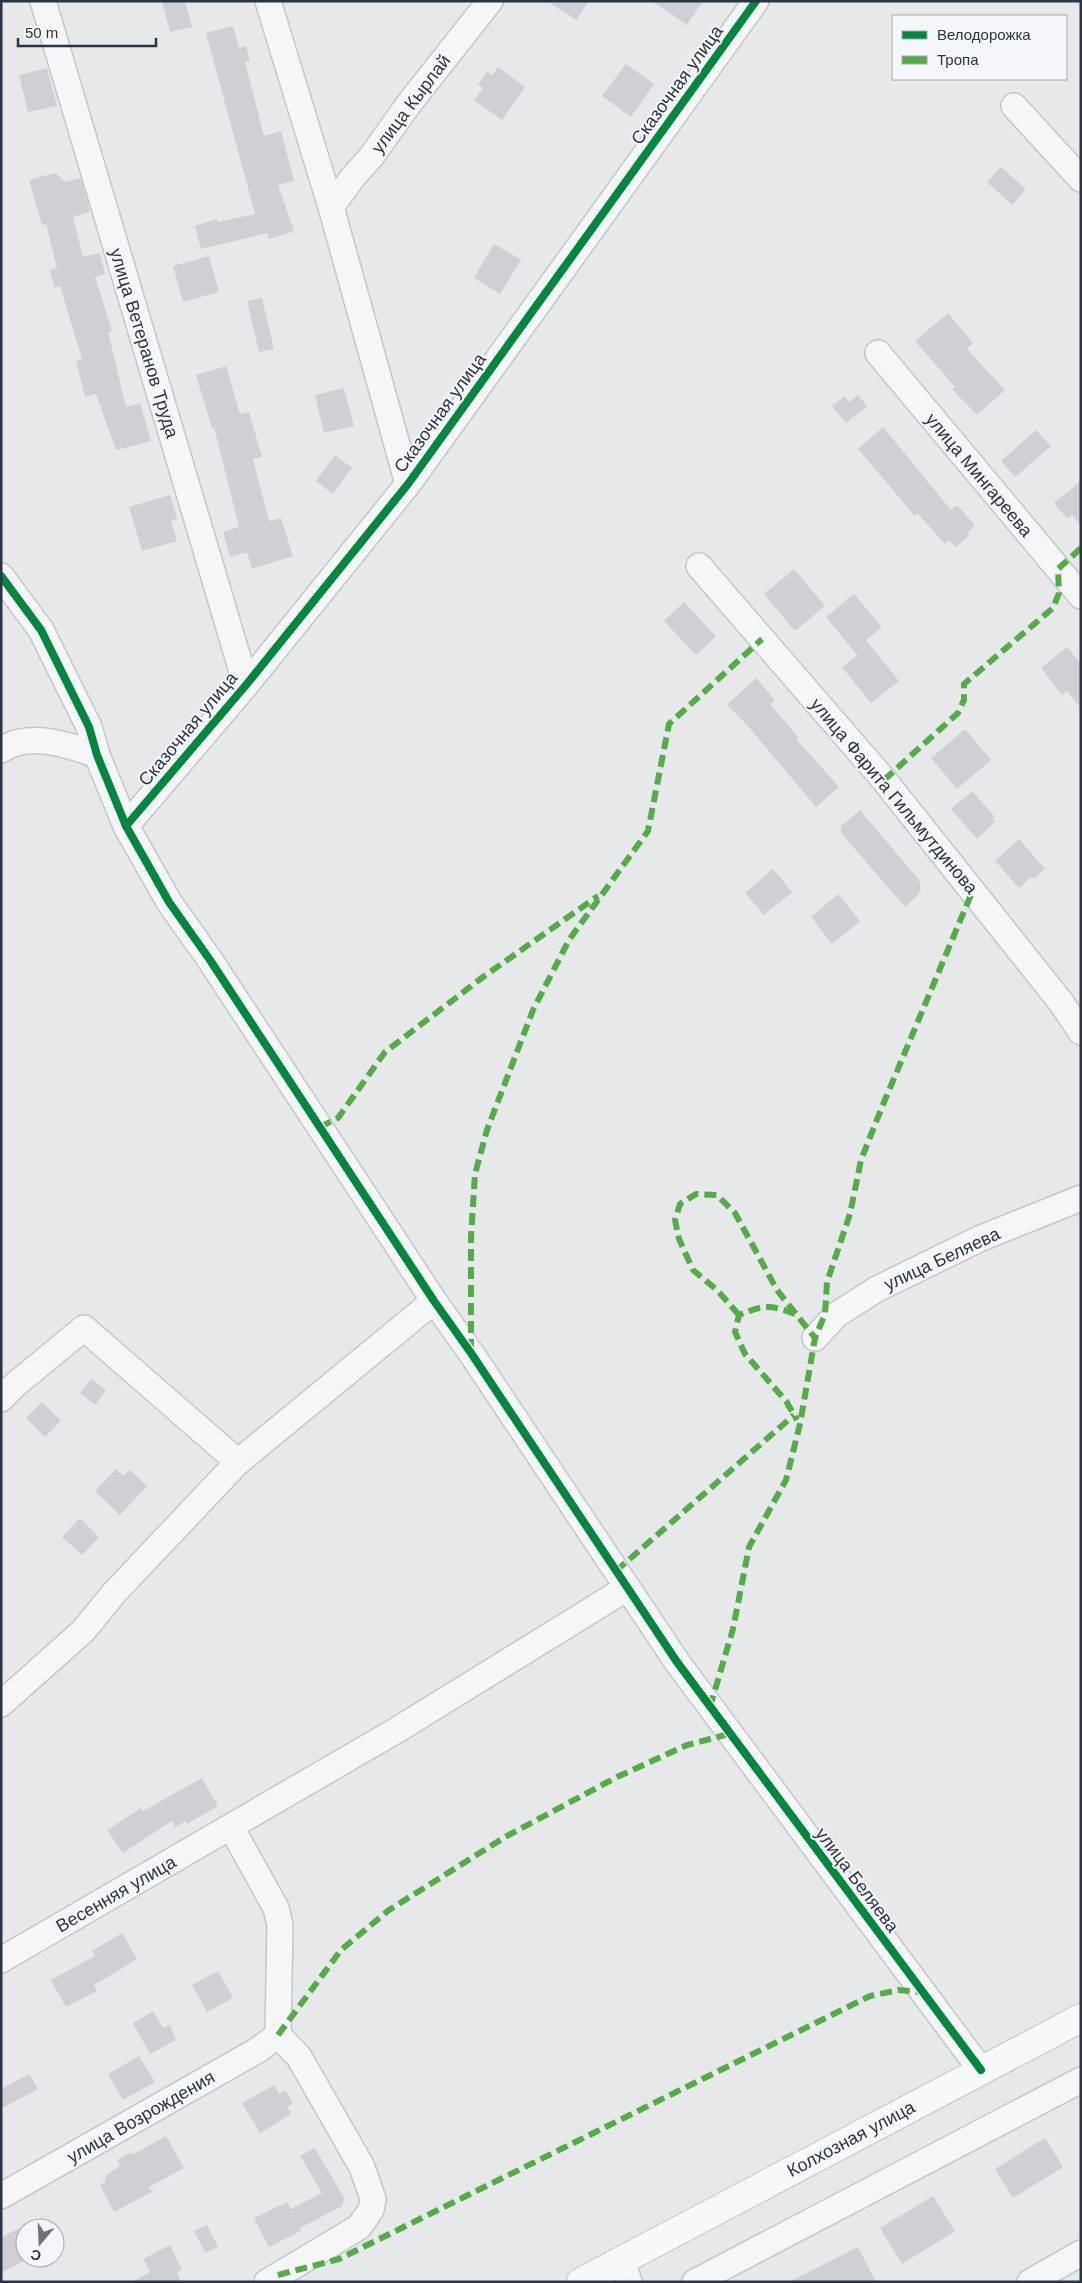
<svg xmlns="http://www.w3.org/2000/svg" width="1082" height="2283" font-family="Arial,sans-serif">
  <rect width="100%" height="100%" fill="#e6e8ea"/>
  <!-- building -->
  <g fill="#ced0d3">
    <polygon points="162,1 185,1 192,27 170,32"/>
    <polygon points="547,1 589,1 576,20"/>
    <polygon points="652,1 703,1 687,25"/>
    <polygon points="233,26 239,48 246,46 250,61 245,62 264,136 281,131 294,181 278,185 294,231 269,239 267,233 201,249 195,226 217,219 218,222 255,214 206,33"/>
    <polygon points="626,64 654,84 631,117 602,96"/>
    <polygon points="498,67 525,87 502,120 474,100 483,88 478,84 487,72 492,75"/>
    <polygon points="47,68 57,106 28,112 19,75"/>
    <polygon points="1001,167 1026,189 1012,205 987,182"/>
    <polygon points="56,173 65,182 81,178 90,212 73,217 83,257 100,253 105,274 95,277 112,331 108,332 126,407 140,403 151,441 116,450 96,394 85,397 76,361 82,359 60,286 54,287 50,270 57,268 46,224 42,225 29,180"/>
    <polygon points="494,244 521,260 500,294 474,278"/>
    <polygon points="209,256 219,292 183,302 173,266"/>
    <polygon points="262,298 274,349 259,352 247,301"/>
    <polygon points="948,313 973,343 967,349 1005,390 977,415 952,389 955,387 915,341"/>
    <polygon points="226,366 240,414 249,412 262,457 253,459 269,521 281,518 293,556 252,569 247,552 230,557 223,532 239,527 214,427 212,428 196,375"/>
    <polygon points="344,388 354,426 324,433 315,395"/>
    <polygon points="858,395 867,406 846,423 832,406 844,396 849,402"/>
    <polygon points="883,427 951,510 957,505 975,525 967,533 969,535 956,547 949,540 945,544 918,514 915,516 858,449"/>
    <polygon points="1036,430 1051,446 1015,477 1001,461"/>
    <polygon points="335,455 352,468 333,494 316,481"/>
    <polygon points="1081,481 1081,525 1072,515 1067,519 1054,503"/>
    <polygon points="170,495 177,519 171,521 177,541 142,551 129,507"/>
    <polygon points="794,569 825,606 795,631 764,594"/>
    <polygon points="854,594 882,627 866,640 899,681 871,703 842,667 857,655 826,617"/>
    <polygon points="684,602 716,636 696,655 664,621"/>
    <polygon points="1067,647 1081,664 1081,708 1067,691 1062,695 1041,668"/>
    <polygon points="756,678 775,700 770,704 798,737 796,739 839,787 816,807 747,725 727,705"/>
    <polygon points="965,729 991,760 957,789 931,758"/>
    <polygon points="972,791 995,817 992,819 995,822 977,839 951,809"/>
    <polygon points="860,810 919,880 921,888 918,895 905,907 841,833 841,826"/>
    <polygon points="1019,839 1045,869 1034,879 1031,877 1019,888 995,861"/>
    <polygon points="773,869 792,892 764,915 745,893"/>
    <polygon points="838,894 860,921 832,944 811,917"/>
    <polygon points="91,1379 106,1390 95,1405 80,1393"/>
    <polygon points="42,1402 61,1421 45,1437 26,1418"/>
    <polygon points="116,1469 123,1476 130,1470 147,1486 120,1515 95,1491"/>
    <polygon points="80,1518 99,1537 82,1555 62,1537"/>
    <polygon points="202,1778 218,1806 187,1824 186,1821 175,1827 172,1821 123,1853 107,1830 141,1808 143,1811"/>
    <polygon points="122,1933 137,1959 94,1985 97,1991 66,2007 51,1980 95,1956 92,1951"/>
    <polygon points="218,1971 233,1998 207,2012 192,1985"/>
    <polygon points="153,2011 163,2028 170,2025 176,2040 150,2054 133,2023"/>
    <polygon points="139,2056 155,2082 123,2100 108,2074"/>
    <polygon points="29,2074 38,2089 1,2109 1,2089"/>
    <polygon points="274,2085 279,2094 286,2091 293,2103 287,2107 291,2114 260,2133 242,2103"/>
    <polygon points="166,2136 184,2168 149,2187 152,2192 114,2212 100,2185 105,2182 106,2175 120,2166 117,2160 131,2152 132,2155"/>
    <polygon points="1045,2138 1063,2167 1013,2198 995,2169"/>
    <polygon points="315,2148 344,2198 342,2206 300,2228 301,2231 269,2247 254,2218 287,2202 291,2209 322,2193 300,2156"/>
    <polygon points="933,2196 955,2231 902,2264 880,2228"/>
    <polygon points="25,2225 25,2260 1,2273 1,2238"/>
    <polygon points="207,2225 218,2247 205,2253 194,2231"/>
    <polygon points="170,2245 182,2270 177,2273 181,2282 132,2282 150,2272 143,2259"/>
    <polygon points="858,2247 876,2282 789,2282"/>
  </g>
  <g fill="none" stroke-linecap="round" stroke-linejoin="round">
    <!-- minor casing -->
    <g stroke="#c4c6c8" stroke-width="28">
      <g id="minor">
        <polyline points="43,1 246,685"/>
        <polyline points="268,1 331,207 408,484"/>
        <polyline points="1014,106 1081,179"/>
        <polyline points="331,207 353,177 371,157 408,105 490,1"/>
        <polyline points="878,353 1081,596"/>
        <polyline points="699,566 884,780 1060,1001 1081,1032"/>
        <polyline points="1,576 41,630 89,727 97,755 126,826 169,902 210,960 434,1301 471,1353 677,1662 981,2070"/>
        <path d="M1 750C29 731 69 745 97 755"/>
        <polyline points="126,826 246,685 408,484 756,1"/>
        <polyline points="815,1338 836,1315 877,1289 979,1239 1081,1198"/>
        <polyline points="1,1399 16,1384 84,1328 238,1462"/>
        <polyline points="1,1704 83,1631 115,1592 238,1462 434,1301"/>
        <polyline points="231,1827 276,1908 280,1925 278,2035 299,2057 362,2167 373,2199 371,2210 359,2227 267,2282"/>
        <polyline points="1,1960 397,1730 627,1588"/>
        <polyline points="1,2196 258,2050 278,2035"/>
        <polyline points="622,2261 629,2282"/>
        <polyline points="695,2282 1081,2080"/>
        <polyline points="1030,2282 1081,2253"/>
      </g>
    </g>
    <!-- major casing -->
    <g stroke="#c2c5c8" stroke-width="30">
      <polyline id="major" points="581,2282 1081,2018"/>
    </g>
    <!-- minor -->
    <use href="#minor" stroke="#f5f6f7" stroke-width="25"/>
    <!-- major -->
    <use href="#major" stroke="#f8f8f8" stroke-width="28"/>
    <!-- quiet -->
    <g stroke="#54ac47" stroke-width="6" stroke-dasharray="12 6" stroke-linecap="butt">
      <polyline points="884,780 958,713 964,700 964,684 1053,608 1059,593 1058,569 1081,548"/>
      <polyline points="320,1127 338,1118 385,1052 483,977 598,896"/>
      <path d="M795 1314C769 1304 764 1305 739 1315L735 1332 745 1354 786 1401 797 1420"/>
      <polyline points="739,1315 717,1290 693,1270 679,1239 675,1220 680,1204 696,1194 717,1195 735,1213 777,1290 815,1338"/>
      <polyline points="471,1351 471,1237 475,1174 487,1130 533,1010 569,940 648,831 669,724 762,639"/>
      <polyline points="616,1571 794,1415"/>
      <polyline points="710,1707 733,1629 749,1547 786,1480 800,1424 815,1338 825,1314 827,1282 850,1214 861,1160 882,1107 973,890"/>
      <polyline points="278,2035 341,1950 389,1910 505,1837 617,1777 687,1745 729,1734"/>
      <polyline points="278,2275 339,2259 870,1996 898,1990 922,1992"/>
    </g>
    <!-- cycleway casing -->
    <g stroke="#f4f6f9" stroke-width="11">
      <g id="cycleway">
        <polyline points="1,576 41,630 89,727 97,755 126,826 169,902 210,960 434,1301 471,1353 677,1662 981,2070"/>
        <polyline points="126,826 246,685 408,484 756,1"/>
      </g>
    </g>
    <!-- cycleway -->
    <use href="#cycleway" stroke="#00873e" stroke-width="8"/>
  </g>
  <g text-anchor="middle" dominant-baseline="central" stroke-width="4" stroke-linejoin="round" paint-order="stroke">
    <!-- street labels -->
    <g font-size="18" fill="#2b3445" stroke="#f4f6f9">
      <text transform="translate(677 85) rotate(-54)">Сказочная улица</text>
      <text transform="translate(411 104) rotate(-53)">улица Кырлай</text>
      <text transform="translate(144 343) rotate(73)">улица Ветеранов Труда</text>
      <text transform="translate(440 413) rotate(-54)">Сказочная улица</text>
      <text transform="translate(979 475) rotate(50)">улица Мингареева</text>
      <text transform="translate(188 729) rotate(-50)">Сказочная улица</text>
      <text transform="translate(894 796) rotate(50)">улица Фарита Гильмутдинова</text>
      <text transform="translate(942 1259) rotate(-25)">улица Беляева</text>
      <text transform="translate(857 1880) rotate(53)">улица Беляева</text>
      <text transform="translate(116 1894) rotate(-30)">Весенняя улица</text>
      <text transform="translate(141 2117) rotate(-30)">улица Возрождения</text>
      <text transform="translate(851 2139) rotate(-28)">Колхозная улица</text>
    </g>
  </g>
  <!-- border -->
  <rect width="1082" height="2283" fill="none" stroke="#2b3445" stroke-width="5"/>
  <!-- legend -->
  <rect x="892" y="15" width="175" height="65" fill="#f4f6f9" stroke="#a4a8b1"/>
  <rect x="902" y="31" width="25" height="8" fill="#00873e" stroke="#a4a8b1"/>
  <text x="937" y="40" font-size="15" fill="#2b3445">Велодорожка</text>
  <rect x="902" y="56" width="25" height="8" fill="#54ac47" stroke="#a4a8b1"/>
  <text x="937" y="65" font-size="15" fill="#2b3445">Тропа</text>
  <!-- north arrow -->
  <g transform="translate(40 2243) rotate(199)"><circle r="24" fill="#f4f6f9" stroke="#a4a8b1"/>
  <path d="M0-4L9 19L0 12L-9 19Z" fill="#6c737f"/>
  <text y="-8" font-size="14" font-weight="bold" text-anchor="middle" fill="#2b3445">С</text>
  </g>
  <!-- scale -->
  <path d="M18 38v8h138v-8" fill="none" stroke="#2b3445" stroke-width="2.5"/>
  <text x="25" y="38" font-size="15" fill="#2b3445" stroke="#f4f6f9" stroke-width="4" paint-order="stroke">50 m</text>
</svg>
